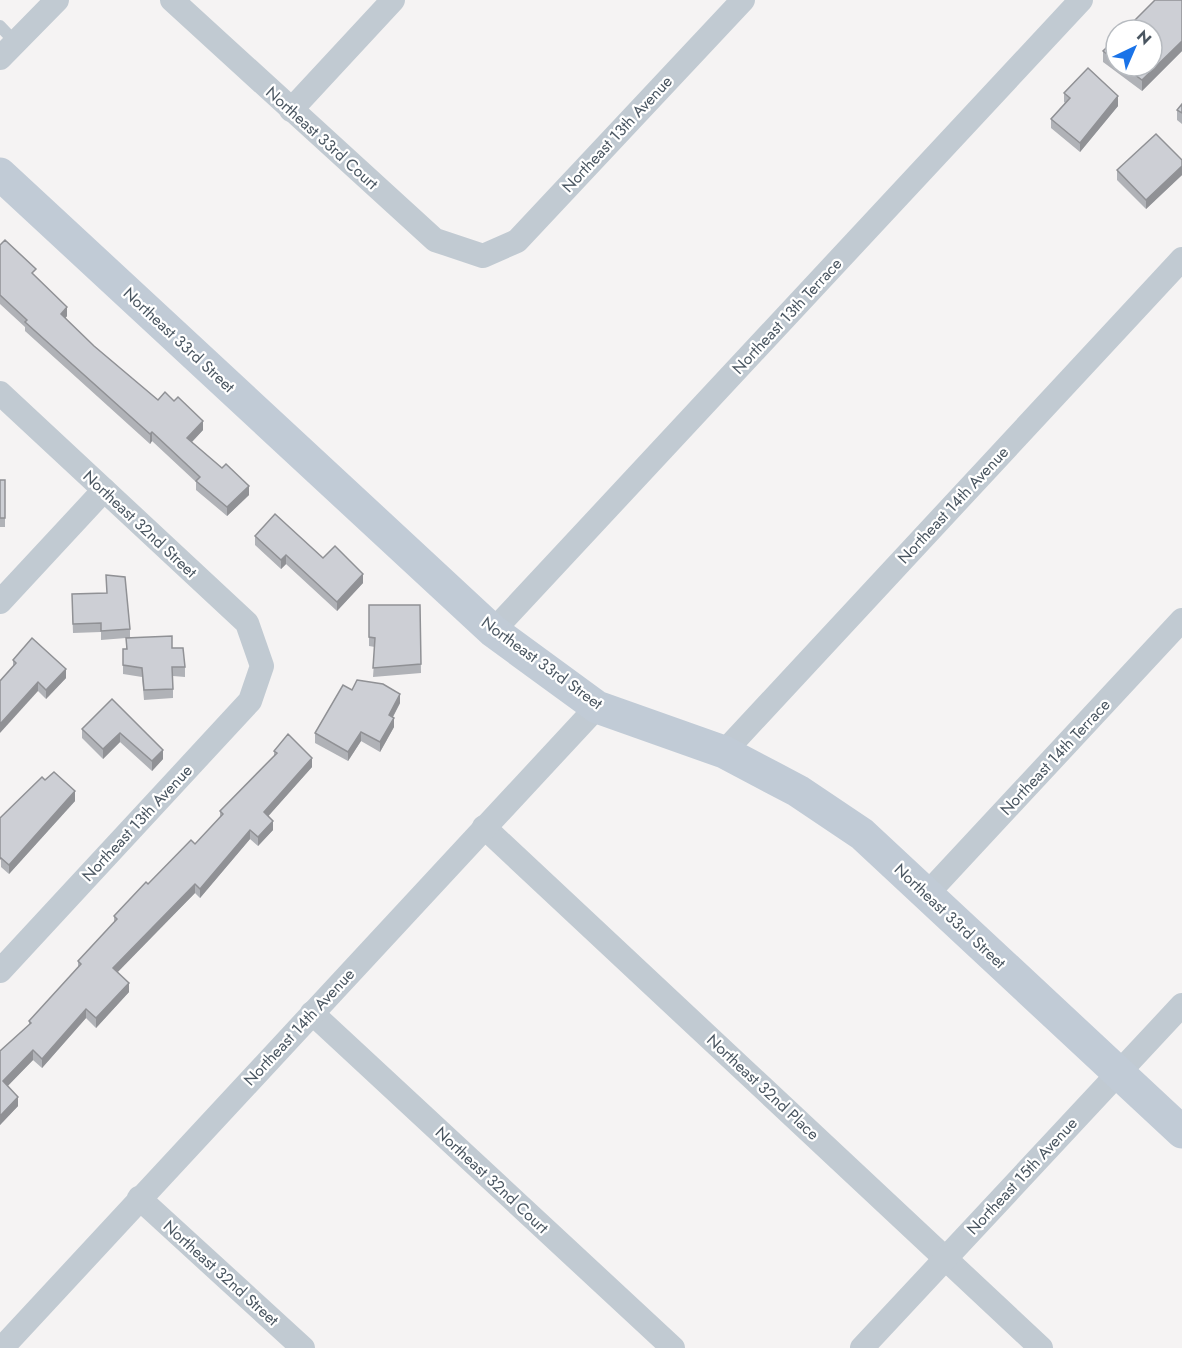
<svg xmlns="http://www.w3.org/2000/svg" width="1182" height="1348" font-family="Jost,sans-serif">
  <rect width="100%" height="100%" fill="#f5f3f3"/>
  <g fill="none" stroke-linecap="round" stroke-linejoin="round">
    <!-- lane -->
    <polyline stroke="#c1cad2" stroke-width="12" points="0,26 16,43"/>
    <!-- street -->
    <g stroke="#c1cad2" stroke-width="24">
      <polyline points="172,0 435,240 483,256 517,241 743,0"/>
      <polyline points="0,58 57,0"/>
      <polyline points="291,110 393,0"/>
      <polyline points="0,393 247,623 262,666 250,701 0,971"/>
      <polyline points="0,602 104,490"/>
      <polyline points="493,631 1081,0"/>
      <polyline points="724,752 1182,259"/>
      <polyline points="484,827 1041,1348"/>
      <polyline points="927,894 1182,620"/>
      <polyline points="312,1013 673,1348"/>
      <polyline points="139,1198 303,1348"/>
      <polyline points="2,1348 597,707"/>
      <polyline points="862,1348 1182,1005"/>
    </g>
    <!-- secondary -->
    <polyline stroke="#c1cbd6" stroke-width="33" points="0,174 493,631 597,707 724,752 798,791 862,834 1182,1132"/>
  </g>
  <!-- wall -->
  <g fill="#b0b2b7">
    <polygon points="1155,0 1182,0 1182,51 1142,91 1103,62 1103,51 1116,39 1116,66 1152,66 1152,30 1125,30"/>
    <polygon points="1064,93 1118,106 1080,152 1051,128 1051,119 1065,103 1064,102"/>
    <polygon points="1182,104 1182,124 1177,120 1177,110"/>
    <polygon points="1182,166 1182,175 1146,209 1117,180 1117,170"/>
    <polygon points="0,245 36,277 67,316 65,318 94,346 158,400 203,430 192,442 249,495 227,516 196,490 196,482 152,441 150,444 25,331 25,327 0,304"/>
    <rect x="0" y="480" width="5" height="47"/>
    <polygon points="255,536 323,558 363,583 337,611 286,564 281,569 255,545"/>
    <polygon points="72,603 130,629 130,638 172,648 185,667 185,677 173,676 173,698 144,700 142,677 123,674 123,649 126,649 126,638 101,640 101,632 73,633"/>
    <polygon points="369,605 420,605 421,673 373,677 375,647 369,646"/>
    <polygon points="13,660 66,678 46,699 13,666"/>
    <polygon points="352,690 400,703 393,717 394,727 380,752 361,741 348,761 315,743 315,733"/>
    <polygon points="112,699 163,759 152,771 120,742 103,759 82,738 82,729"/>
    <polygon points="274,751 312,767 268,816 273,830 258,846 250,839 200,898 195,893 117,972 129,992 96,1028 86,1018 42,1068 33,1060 7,1086 18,1106 0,1125 0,1051 29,1025 29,1021 78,968 78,961 114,923 114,916 148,884 195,844 220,818 220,811 274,756"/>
    <polygon points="45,780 75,801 9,874 1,867 0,818"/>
  </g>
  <!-- shaded-wall -->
  <g fill="#909195">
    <polygon points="1182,41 1182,51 1142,91 1142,80"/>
    <polygon points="1118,96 1118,106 1080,152 1080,143"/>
    <polygon points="1182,166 1182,175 1146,209 1146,200"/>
    <polygon points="67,307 67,316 61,324 61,314"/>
    <polygon points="203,421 203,430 187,447 187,438"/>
    <polygon points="152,432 152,441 150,444 150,434"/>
    <polygon points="249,486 249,495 227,516 227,507"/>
    <polygon points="286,555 286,564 281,569 281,560"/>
    <polygon points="363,574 363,583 337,611 337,602"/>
    <polygon points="66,669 66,678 46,699 46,690"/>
    <polygon points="38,682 38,691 0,733 0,724"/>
    <polygon points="400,694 400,703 389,724 389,715"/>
    <polygon points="394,718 394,727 380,752 380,742"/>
    <polygon points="361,732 361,741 348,761 348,752"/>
    <polygon points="120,733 120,742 103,759 103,749"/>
    <polygon points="163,750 163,759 152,771 152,761"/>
    <polygon points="312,758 312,767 264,821 264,812"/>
    <polygon points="75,791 75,801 9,874 9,865"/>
    <polygon points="273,821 273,830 258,846 258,837"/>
    <polygon points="250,830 250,839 200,898 200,889"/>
    <polygon points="195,884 195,893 113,977 113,968"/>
    <polygon points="129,983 129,992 96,1028 96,1018"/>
    <polygon points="86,1009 86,1018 42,1068 42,1059"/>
    <polygon points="33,1050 33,1060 3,1091 3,1081"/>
    <polygon points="18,1097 18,1106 0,1125 0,1116"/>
  </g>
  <!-- building -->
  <g fill="#cdcfd5" stroke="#909195" stroke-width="1.5">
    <polygon points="1155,0 1182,0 1182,41 1142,80 1123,66 1152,66 1152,30 1125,30"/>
    <polygon points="1116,39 1116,61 1103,51"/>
    <polygon points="1088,68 1118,96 1080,143 1051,119 1070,98 1064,93"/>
    <polygon points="1182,104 1182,113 1177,110"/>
    <polygon points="1156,134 1182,160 1182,166 1146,200 1117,170"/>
    <polygon points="5,240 36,269 32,273 67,307 61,314 94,346 158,400 165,392 174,401 178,397 203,421 187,438 222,468 226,464 249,486 227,507 196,481 200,477 152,432 150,434 25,322 27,320 0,295 0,245"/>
    <rect x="0" y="480" width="5" height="38"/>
    <polygon points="275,514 323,558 335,546 363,574 337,602 286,555 281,560 255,536"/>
    <polygon points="106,575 125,577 130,629 101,631 101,623 73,624 72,594 107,593"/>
    <polygon points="369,605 420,605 421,664 373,668 375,638 369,637"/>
    <polygon points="172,636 172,648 183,648 185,667 172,667 173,689 144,690 142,668 123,665 123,649 127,649 126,638"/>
    <polygon points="32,638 66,669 46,690 38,682 0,724 0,681 16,663 13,660"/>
    <polygon points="357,680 383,684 400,694 389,715 394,718 380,742 361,732 348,752 315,733 343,685 352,690"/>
    <polygon points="112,699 163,750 152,761 120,733 103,749 82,729"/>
    <polygon points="288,734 312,758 264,812 273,821 258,837 250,830 200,889 195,884 113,968 129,983 96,1018 86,1009 42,1059 33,1050 3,1081 18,1097 0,1116 0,1051 31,1023 29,1021 81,964 78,961 117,919 114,916 146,882 148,884 191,840 195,844 223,814 220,811 277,753 274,751"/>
    <polygon points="54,772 75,791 9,865 1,858 0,859 0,818 42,777 45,780"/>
  </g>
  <g text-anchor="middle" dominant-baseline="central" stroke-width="4.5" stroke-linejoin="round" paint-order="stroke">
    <!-- street labels -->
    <g font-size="16" fill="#4a5661" stroke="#fff">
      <text transform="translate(617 134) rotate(-47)">Northeast 13th Avenue</text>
      <text transform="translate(322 138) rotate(42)">Northeast 33rd Court</text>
      <text transform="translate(787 316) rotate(-47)">Northeast 13th Terrace</text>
      <text transform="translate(179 340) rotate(43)">Northeast 33rd Street</text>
      <text transform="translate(953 505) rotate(-47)">Northeast 14th Avenue</text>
      <text transform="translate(140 524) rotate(43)">Northeast 32nd Street</text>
      <text transform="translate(542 663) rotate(36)">Northeast 33rd Street</text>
      <text transform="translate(1055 757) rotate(-47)">Northeast 14th Terrace</text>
      <text transform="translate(137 823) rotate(-47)">Northeast 13th Avenue</text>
      <text transform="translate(950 916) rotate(43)">Northeast 33rd Street</text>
      <text transform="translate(299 1027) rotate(-47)">Northeast 14th Avenue</text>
      <text transform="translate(763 1087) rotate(43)">Northeast 32nd Place</text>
      <text transform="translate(1022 1176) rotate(-47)">Northeast 15th Avenue</text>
      <text transform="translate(492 1180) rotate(43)">Northeast 32nd Court</text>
      <text transform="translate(221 1273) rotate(42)">Northeast 32nd Street</text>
    </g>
  </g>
  <!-- north arrow -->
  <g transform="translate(1134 48) rotate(44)"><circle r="28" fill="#ffffff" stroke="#b7bbc0" stroke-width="1.5"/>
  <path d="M0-4.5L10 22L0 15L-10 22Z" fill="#1a73e8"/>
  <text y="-9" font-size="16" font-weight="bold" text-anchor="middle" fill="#4a5661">N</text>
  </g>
</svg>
